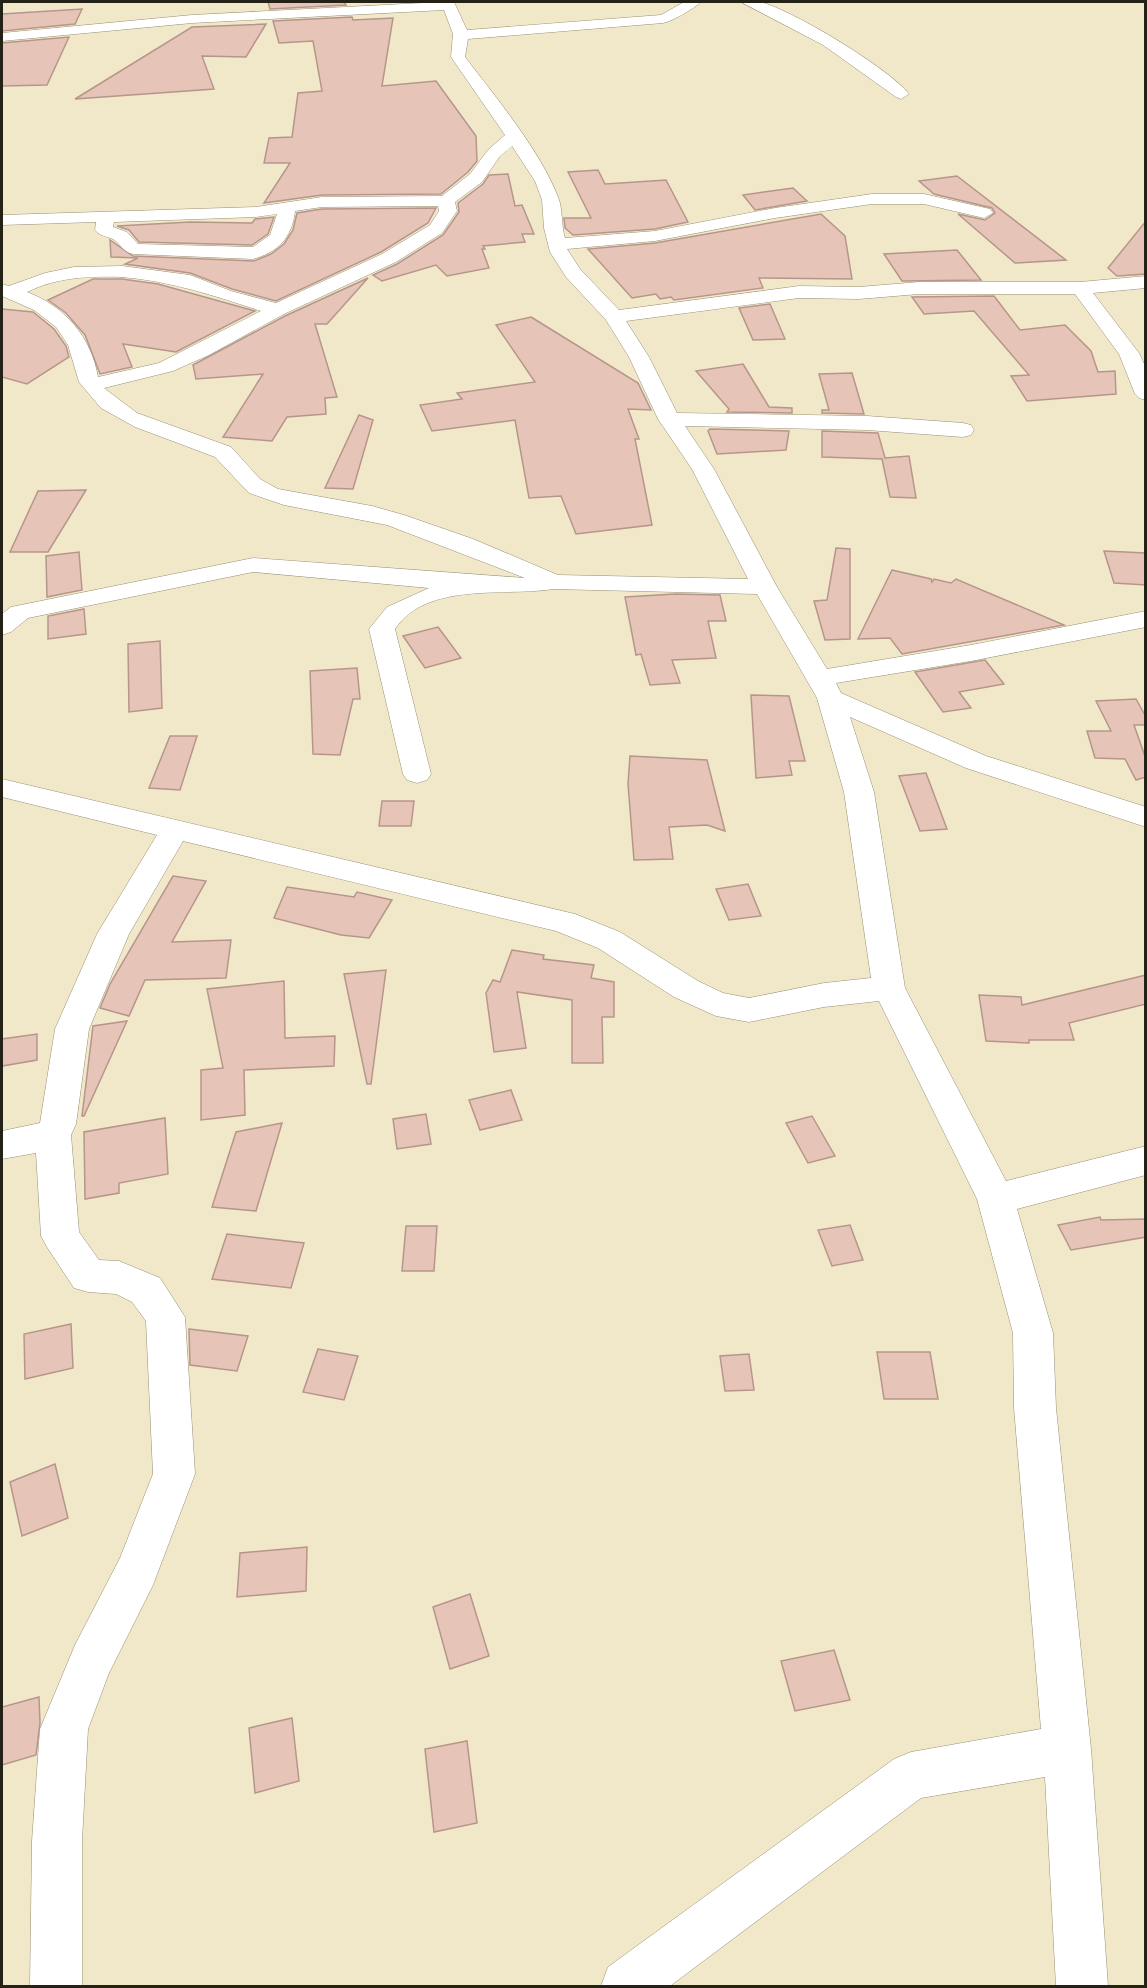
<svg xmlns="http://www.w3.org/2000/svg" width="1147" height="1988" font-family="Georgia,serif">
  <rect width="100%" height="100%" fill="#f1e8c9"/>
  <!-- building -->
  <g fill="#e7c4b8" stroke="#b6968b" stroke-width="1.5">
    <polygon points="268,2 344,2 346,5 270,9"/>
    <polygon points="82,9 75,24 2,31 2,14"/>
    <polygon points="352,17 353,20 393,18 382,86 436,81 476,136 477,161 468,172 441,194 322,195 264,203 290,163 264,163 269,138 292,137 298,93 322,91 313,41 279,43 273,21"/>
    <polygon points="266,24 246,57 202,56 214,89 75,99 192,27"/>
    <polygon points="69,37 47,85 2,86 2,43"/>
    <polygon points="598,170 605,184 666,180 688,222 655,229 573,235 565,228 564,218 591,218 568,172"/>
    <polygon points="508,174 515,206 522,205 534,234 522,234 525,242 483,246 485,249 482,249 489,268 447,276 436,265 382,281 373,275 397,264 443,235 459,212 458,203 483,184 489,175"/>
    <polygon points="957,176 1066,260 1015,263 958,214 985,220 995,213 992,208 934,194 919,181"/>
    <polygon points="793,188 807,201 755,210 743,195"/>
    <polygon points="436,208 428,223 381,252 276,301 232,289 190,273 125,264 138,258 111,257 110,240 133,256 254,261 271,254 284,244 293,230 297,213 322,209"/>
    <polygon points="821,214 845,236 852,279 759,278 763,288 674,300 671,297 660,299 656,294 632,298 588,249 655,243"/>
    <polygon points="274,217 268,234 252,245 139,242 129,230 117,226 190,222 252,223 255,219"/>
    <polygon points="1146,221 1146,274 1117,276 1108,268"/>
    <polygon points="957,250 981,280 902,281 884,254"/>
    <polygon points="368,278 327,324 315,324 337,397 325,398 326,414 287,417 272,441 223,437 263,374 196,379 193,365 285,316"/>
    <polygon points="93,279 122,279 158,284 255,311 176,352 123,344 132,367 100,374 85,335 66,313 48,300"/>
    <polygon points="994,296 1020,330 1065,325 1091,351 1098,372 1115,371 1116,394 1027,401 1011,376 1029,375 974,311 924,314 912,297"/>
    <polygon points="770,304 785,339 753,340 739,308"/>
    <polygon points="2,309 33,312 54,329 66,346 69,357 27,384 2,377"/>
    <polygon points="531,317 638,383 651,410 628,409 639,439 635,439 652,525 576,534 561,496 529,498 515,420 432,431 420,405 462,399 457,393 535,382 496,325"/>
    <polygon points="743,364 769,407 792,408 792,413 727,412 729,409 696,371"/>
    <polygon points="852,373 864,414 822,413 822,410 829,410 819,374"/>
    <polygon points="359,415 373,420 353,489 325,488"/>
    <polygon points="710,429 789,431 786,450 717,454 708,431"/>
    <polygon points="822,431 878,433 885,458 909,456 916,498 890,497 882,459 822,457"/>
    <polygon points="86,490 48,552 10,552 38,491"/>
    <polygon points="836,548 850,549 850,639 825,640 814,601 827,600"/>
    <polygon points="1104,551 1146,553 1146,585 1114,583"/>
    <polygon points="79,552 82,590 47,597 46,556"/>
    <polygon points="892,570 931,579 932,582 934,579 951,583 956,579 1064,625 902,654 890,638 858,639"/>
    <polygon points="675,594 720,595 726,621 708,621 716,658 672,660 680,683 650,685 641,654 636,655 625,597"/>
    <polygon points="84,609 86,634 48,639 48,616"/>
    <polygon points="438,627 461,658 425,668 403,636"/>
    <polygon points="160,641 162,708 129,712 128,644"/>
    <polygon points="985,660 1004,684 959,692 971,708 943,712 915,672"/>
    <polygon points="357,668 360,699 353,699 340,755 313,754 310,671"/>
    <polygon points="751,695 789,696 805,761 789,761 792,775 756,778"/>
    <polygon points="1136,699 1146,717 1146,725 1134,725 1146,759 1146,777 1136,780 1125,759 1095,758 1087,731 1111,731 1096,701"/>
    <polygon points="170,736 197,736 180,790 149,788"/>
    <polygon points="630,756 707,760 725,831 707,825 669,827 673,859 634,860 628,784"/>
    <polygon points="926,773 947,829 920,831 899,776"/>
    <polygon points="382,801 414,801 411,826 379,826"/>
    <polygon points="173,876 206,881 172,942 231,940 226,978 145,980 129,1016 100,1008 110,984"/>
    <polygon points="748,884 761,916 729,920 716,889"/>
    <polygon points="287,887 354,897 357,892 392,900 369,938 341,935 274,918"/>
    <polygon points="512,950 544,955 543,959 594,965 591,978 614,982 614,1017 602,1017 603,1063 572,1063 572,1000 517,992 526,1048 494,1052 486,993 493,980 500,982"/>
    <polygon points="386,970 371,1084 367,1084 344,974"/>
    <polygon points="1146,975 1146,1004 1069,1023 1074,1040 1029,1040 1029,1043 986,1041 979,995 1021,997 1022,1005"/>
    <polygon points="284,981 285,1038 335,1036 334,1066 244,1070 245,1115 201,1120 201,1070 223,1068 207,989"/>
    <polygon points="127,1021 84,1116 82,1116 93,1026"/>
    <polygon points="37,1034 37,1060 2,1066 2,1039"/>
    <polygon points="511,1090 522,1120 480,1130 469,1100"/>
    <polygon points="426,1114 431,1144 397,1149 393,1119"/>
    <polygon points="812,1116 835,1156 808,1163 786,1123"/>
    <polygon points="165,1118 168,1174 119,1183 119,1193 85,1199 84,1132"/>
    <polygon points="282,1123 256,1211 212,1207 236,1132"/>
    <polygon points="1100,1217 1101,1220 1146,1219 1146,1237 1071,1250 1058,1225"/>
    <polygon points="850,1225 863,1260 832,1266 818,1230"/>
    <polygon points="406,1226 437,1226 434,1271 402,1271"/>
    <polygon points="227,1234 304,1243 291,1288 212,1279"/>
    <polygon points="71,1324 73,1368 25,1379 24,1334"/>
    <polygon points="189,1329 248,1336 237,1371 190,1365"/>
    <polygon points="318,1349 358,1356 344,1400 303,1392"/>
    <polygon points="877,1352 930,1352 938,1399 884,1399"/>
    <polygon points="749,1354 754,1390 725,1391 720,1356"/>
    <polygon points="55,1464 68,1518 22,1536 10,1482"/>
    <polygon points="307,1547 306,1591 237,1597 240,1553"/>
    <polygon points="470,1594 489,1656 450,1669 433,1607"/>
    <polygon points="834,1650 850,1700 795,1711 781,1661"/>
    <polygon points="39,1697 40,1723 36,1755 2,1765 2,1707"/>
    <polygon points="292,1718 299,1781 255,1793 249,1728"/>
    <polygon points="467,1741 477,1823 434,1832 425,1749"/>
  </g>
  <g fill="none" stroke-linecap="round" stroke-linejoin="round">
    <!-- minor casing -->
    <g stroke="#978f72" stroke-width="1">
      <g id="minor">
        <path d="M442 2H454L467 30 661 15 684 2H701C693 9 673 21 663 23L468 39 465 57C495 96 541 152 558 197 563 209 561 225 565 238L655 231 775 208 872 194H924L990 209 993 213 984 218 924 204H872L775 218 655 241 567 249 580 269 619 310 799 286 859 287 919 282H1080L1146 276V288L1093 293 1139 353 1146 368V400L1139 398 1135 394 1119 354 1075 294H919L859 299 799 298 626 321 649 357 677 413 867 416 963 423 971 425 974 430 971 435 963 437 867 430 685 426 714 469 777 587 827 669 971 645 1146 611V627L971 661 836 683 841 693 986 756 1146 807V827L966 768 850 717 874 792 905 988 1006 1181 1146 1146V1175L1017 1209 1053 1333 1056 1408 1091 1749 1108 1986H1056L1045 1777 921 1798 670 1986H601L608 1967 894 1759 911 1752 1041 1729 1014 1408 1013 1333 977 1199 879 1001 824 1007 749 1022 716 1016 674 997 598 948 556 931 183 841 129 934 89 1029 76 1124 71 1135 79 1232 99 1260 119 1261 160 1278 185 1317 195 1474 153 1585 109 1673 88 1729 82 1841V1986H30L32 1841 40 1729 75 1645 120 1558 153 1474 146 1321 132 1302 116 1294 88 1292 74 1288 47 1247 41 1236 36 1153 2 1159V1131L40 1123 55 1029 97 934 157 835 2 797V779L575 914 620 932 698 981 723 993 749 998 824 983 871 978 844 792 817 698 757 594 553 589C505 597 427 581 395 629L431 774 427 780 417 783 407 780 403 774 369 629 387 607 429 588 253 572 28 618 11 632 2 635V614L11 607 253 558 525 578 387 525 284 505 249 493 215 457 135 427 101 408 79 382 68 345 56 327 34 310 2 296V284L9 286 45 273 74 267 122 266 190 275 231 291 276 303 382 254 430 225 439 211 438 206 322 207 295 211C292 238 278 252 253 259L133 254C123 252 121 244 113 239 106 236 100 236 95 230L96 222 2 225V215L256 207 322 197 442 196 470 174 488 150 505 135 451 57 453 34 444 10 192 23 2 41V33L192 15ZM512 146 535 181 542 200 544 228 550 252 566 277 606 320 629 357 658 419 692 469 748 579 558 575 473 539 404 515 372 506 278 489 260 479 231 447 137 413 104 388 173 371 209 355 284 314 396 262 442 233 457 211 455 202 482 182 500 156ZM277 214 270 235 253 247 138 244 127 232 113 227 114 222 256 217ZM122 277C171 281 215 296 261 311L159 363 98 377C91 337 66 307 27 292 57 277 90 276 122 277Z"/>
        <path d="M741 2C747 1 754 1 760 2 791 9 890 69 909 94L901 99 896 97 823 45Z"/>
      </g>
    </g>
    <!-- minor -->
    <use href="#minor" fill="#fff" fill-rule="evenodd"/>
  </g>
  <!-- border -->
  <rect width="1147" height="1988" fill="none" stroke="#242116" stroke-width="6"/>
</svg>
